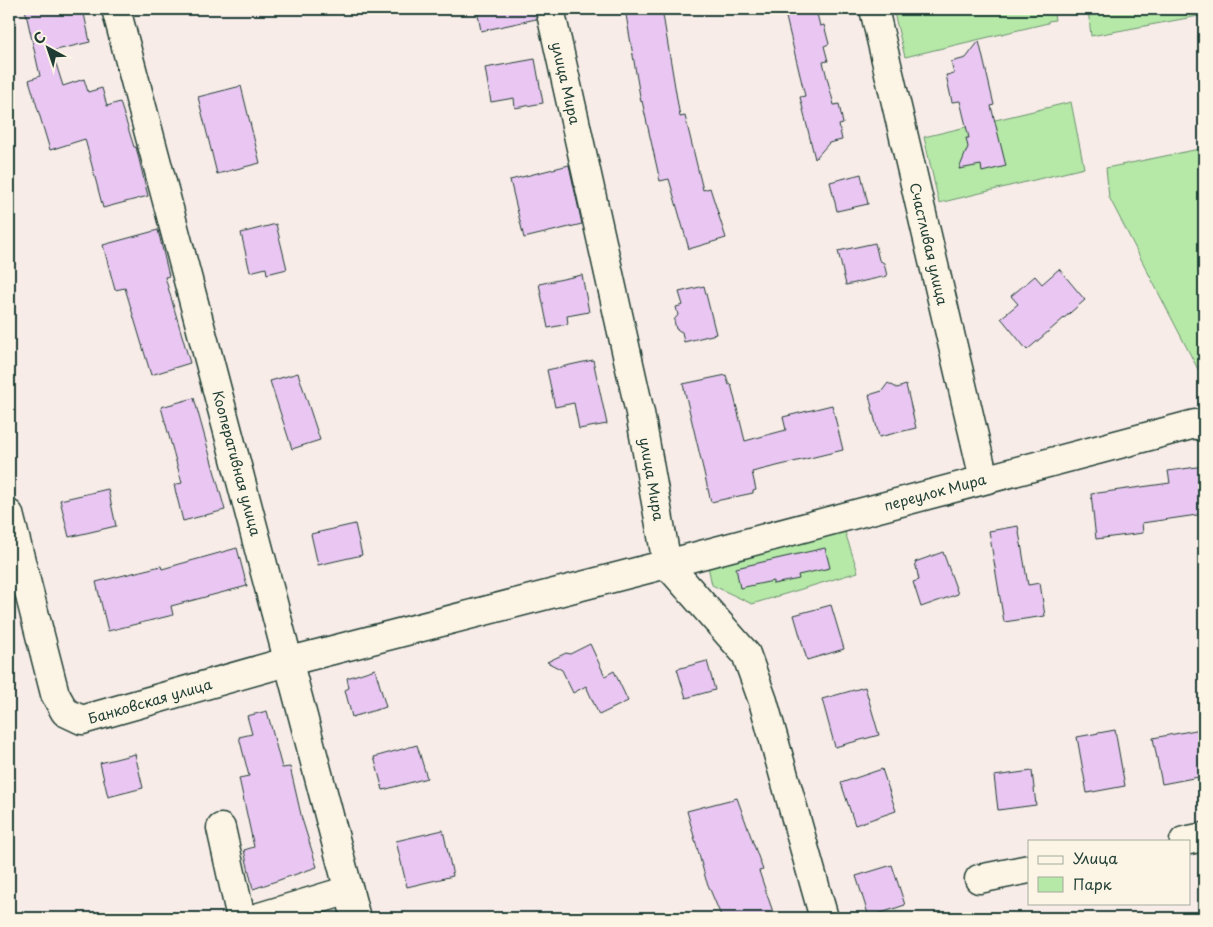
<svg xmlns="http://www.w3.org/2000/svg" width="1213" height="927" font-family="'Playpen Sans',sans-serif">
  <rect width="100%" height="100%" fill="#f8ece8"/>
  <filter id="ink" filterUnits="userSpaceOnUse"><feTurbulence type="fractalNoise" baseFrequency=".02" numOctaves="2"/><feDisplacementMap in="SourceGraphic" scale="10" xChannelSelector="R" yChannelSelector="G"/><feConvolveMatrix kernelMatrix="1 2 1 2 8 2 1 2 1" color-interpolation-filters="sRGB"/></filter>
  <g filter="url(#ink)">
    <!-- green -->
    <g fill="#b6e8a8" stroke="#6a926e">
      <polygon points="893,9 1053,9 1055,20 1048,21 1048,23 905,57"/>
      <polygon points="1088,9 1204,9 1204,15 1091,36"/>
      <polygon points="1071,102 1084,168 939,203 924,137"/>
      <polygon points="1204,148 1204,381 1109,197 1106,168"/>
      <polygon points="843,526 858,572 752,604 712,585 706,557"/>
    </g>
    <!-- building -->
    <g fill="#e9c7f2" stroke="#1f3d34">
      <polygon points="25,9 83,9 90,42 52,51 63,86 84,79 88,92 102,88 107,106 120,102 134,147 136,147 148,196 103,208 85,139 50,150 29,80 40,76"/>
      <polygon points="477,9 535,9 536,19 481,31"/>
      <polygon points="625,9 662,9 680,117 685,116 703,190 710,188 726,238 689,249 669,179 660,181 642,101 641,102"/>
      <polygon points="784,9 792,9 801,14 816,10 820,26 824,25 829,44 824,46 828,61 823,62 834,105 839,104 843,124 839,125 842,140 829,143 815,159 800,97 805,96"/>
      <polygon points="979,41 994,105 991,106 1006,166 982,172 981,165 959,169 968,147 966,138 969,138 960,101 952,102 946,75 954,74 951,62 966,58"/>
      <polygon points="535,59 543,103 515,108 514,98 491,102 485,68"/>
      <polygon points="241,86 260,163 217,174 198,97"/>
      <polygon points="569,165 582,224 524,238 510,180"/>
      <polygon points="861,174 868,204 837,211 830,182"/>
      <polygon points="276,224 287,269 267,274 266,268 250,272 241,233"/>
      <polygon points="158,230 169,276 165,277 190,363 151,375 125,288 115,290 103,245"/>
      <polygon points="875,243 879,260 884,263 887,276 846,285 838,251"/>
      <polygon points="1059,269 1085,300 1027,350 1001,318 1018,304 1011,296 1035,276 1042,284"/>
      <polygon points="582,275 589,312 567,316 568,324 548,328 539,284"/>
      <polygon points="704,286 716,334 684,342 682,332 676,329 674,320 678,315 676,307 683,305 679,292"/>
      <polygon points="593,360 607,424 579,429 574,403 555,407 547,370"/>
      <polygon points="298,373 320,440 292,449 270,381"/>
      <polygon points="726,375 729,385 731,384 745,441 786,430 783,417 832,405 843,450 752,472 756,490 753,491 753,493 711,502 683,384"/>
      <polygon points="888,383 897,388 906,385 916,428 879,437 869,395 882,391"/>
      <polygon points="194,398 225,510 183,521 174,485 182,483 161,407"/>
      <polygon points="1204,466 1204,514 1142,523 1143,533 1096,539 1091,494 1170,483 1168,471"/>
      <polygon points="108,489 116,526 69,537 60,500"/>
      <polygon points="355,524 362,555 318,565 311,534"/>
      <polygon points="1018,526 1028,585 1040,583 1045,616 1004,622 989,531"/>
      <polygon points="237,548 247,586 171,606 173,615 108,631 96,582 161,566 162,569"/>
      <polygon points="825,548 830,568 798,575 799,579 773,584 773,581 740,588 736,568"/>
      <polygon points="943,552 958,594 921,607 913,582 919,580 915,562"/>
      <polygon points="831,605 844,649 807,660 794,615"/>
      <polygon points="590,644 605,676 614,671 628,701 599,715 586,686 573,693 562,670 547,662 566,653 570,654"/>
      <polygon points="707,661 715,690 686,698 677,669"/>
      <polygon points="375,669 386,707 352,717 345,690 349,688 347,678"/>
      <polygon points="865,687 879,735 835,747 822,699"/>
      <polygon points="267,711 282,768 290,767 302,819 317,867 253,889 244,850 254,847 239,778 249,776 239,737 252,734 247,716"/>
      <polygon points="1201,729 1204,743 1204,776 1162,784 1153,738"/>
      <polygon points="1115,730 1125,786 1087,793 1077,737"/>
      <polygon points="417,745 427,778 383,790 374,757"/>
      <polygon points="135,754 143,788 108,797 100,763"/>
      <polygon points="882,769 896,811 855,825 841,783"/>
      <polygon points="1032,771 1036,805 998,810 994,776"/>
      <polygon points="737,798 763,870 759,871 775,918 722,918 706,880 687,811"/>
      <polygon points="443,830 453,876 407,887 396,841"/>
      <polygon points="892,865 905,905 869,917 856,876"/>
    </g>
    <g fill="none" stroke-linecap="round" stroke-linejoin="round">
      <!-- minor casing -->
      <g stroke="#1f3d34" stroke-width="31">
        <g id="minor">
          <path d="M116 9C196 312 278 615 356 918"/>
          <polyline points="550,9 640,413 667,564 746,654 763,701 824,918"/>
          <polyline points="874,9 984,479"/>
          <polyline points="9,514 55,694 65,712 82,720 290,661 667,564 1195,424 1204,427"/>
          <polyline points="221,828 241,918"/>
          <polyline points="1184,841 1204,837"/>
          <polyline points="979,879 1029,869"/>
          <polyline points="256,918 349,890"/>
        </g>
      </g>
      <!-- minor -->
      <use href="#minor" stroke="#fcf5e5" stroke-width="28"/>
    </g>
  </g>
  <g text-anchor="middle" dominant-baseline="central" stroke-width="4" stroke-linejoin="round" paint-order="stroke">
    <!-- street labels -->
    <g font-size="14" fill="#1f3d34" stroke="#fcf5e5">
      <text transform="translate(566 83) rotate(77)">улица Мира</text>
      <text transform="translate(929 244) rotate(77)">Счастливая улица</text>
      <text transform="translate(237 463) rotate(75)">Кооперативная улица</text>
      <text transform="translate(652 479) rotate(80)">улица Мира</text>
      <text transform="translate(935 492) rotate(-15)">переулок Мира</text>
      <text transform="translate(150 701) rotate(-16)">Банковская улица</text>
    </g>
  </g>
  <!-- margin -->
  <rect width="1213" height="927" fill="none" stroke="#fcf5e5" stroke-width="30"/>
  <rect x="15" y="15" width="1183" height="897" fill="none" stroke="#1f3d34" stroke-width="2" filter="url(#ink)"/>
  <!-- legend -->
  <rect x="1028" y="840" width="162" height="65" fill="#fcf5e5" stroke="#a4ab9e"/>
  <rect x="1038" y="856" width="25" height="8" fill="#fcf5e5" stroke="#a4ab9e"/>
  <text x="1073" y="864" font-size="15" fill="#1f3d34">Улица</text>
  <rect x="1038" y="877" width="25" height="15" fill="#b6e8a8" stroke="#a4ab9e"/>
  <text x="1073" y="890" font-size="15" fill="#1f3d34">Парк</text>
  <!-- north arrow -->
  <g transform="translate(48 48) rotate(320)" stroke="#fcf5e5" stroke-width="4" paint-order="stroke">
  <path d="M0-4L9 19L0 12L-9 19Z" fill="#1f3d34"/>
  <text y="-8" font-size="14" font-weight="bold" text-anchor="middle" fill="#1f3d34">С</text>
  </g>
</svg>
